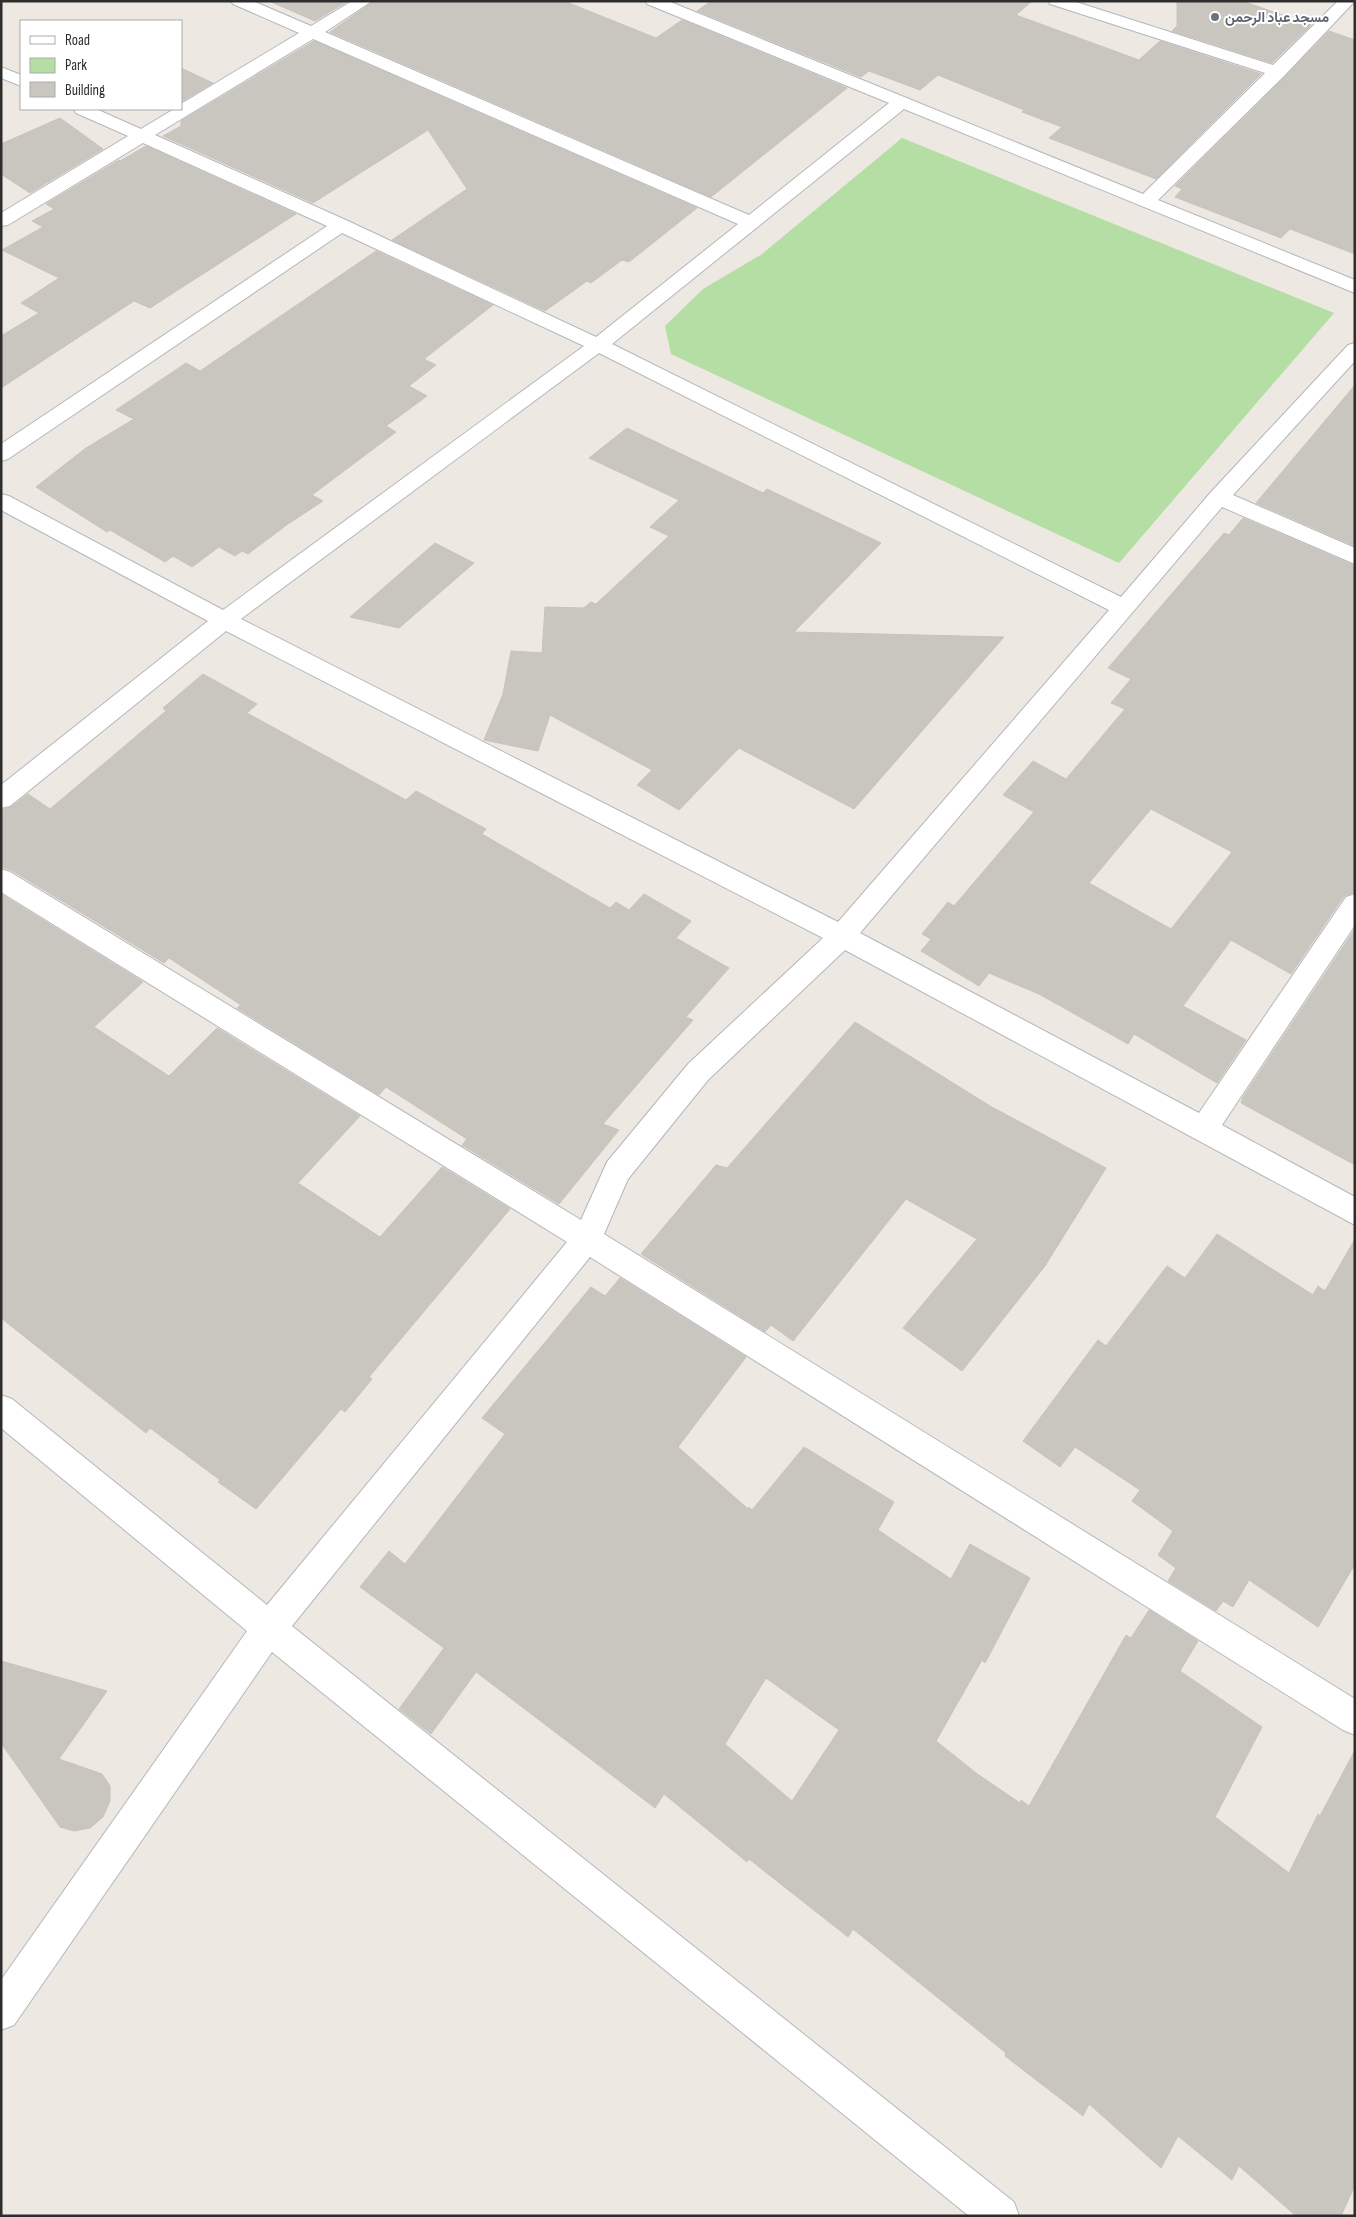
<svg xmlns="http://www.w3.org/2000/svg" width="1356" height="2217" font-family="'Sofia Sans Condensed',Vazirmatn,sans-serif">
  <rect width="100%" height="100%" fill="#ede8e1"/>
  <!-- green -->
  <polygon fill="#b4dea3" points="902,138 1334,313 1119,563 671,354 665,326 703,289 762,254"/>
  <!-- building -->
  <g fill="#c9c6bf" stroke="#c8c4ba" fill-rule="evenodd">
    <polygon points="269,1 348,1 315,21"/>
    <polygon points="374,1 564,1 656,38 682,20 847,88 711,197 330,32"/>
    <polygon points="711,1 1032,1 1016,15 1139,60 1160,41 1261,74 1156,179 1049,138 1062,127 1022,112 1024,110 938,75 920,90 869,71 861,77 697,11"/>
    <polygon points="1177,1 1242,1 1311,25 1272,63 1172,31 1177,26"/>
    <polygon points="1329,31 1355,40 1355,254 1290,229 1281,238 1175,197 1182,189 1175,186 1285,77"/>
    <polygon points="314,41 697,208 629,262 622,260 591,283 587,281 545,311 392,240 467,189 428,130 313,203 163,136 181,126 181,121"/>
    <polygon points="181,68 213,83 181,102"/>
    <polygon points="60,118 103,149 30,193 1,174 1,144"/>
    <polygon points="146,146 296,214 150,308 134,301 1,388 1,336 39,313 21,303 59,278 2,250 43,227 32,221 54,209 46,204 119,160 120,161"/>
    <polygon points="376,251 493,305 424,359 436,365 409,386 427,396 386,426 396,432 312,495 323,501 288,524 248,554 242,551 235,556 219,547 192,567 173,556 165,562 110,530 107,532 36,487 86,448 134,419 116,410 186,363 200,371"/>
    <polygon points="1355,385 1355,546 1256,503"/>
    <polygon points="627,428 763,493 767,489 881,543 794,632 1004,637 854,809 739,748 679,810 637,785 652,770 550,715 538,751 484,740 503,694 511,651 542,653 545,607 584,608 591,602 596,604 669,536 650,527 679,500 589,458"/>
    <path d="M1243 518 1355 566V892L1344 896 1291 974 1231 940 1183 1006 1246 1040 1217 1083 1134 1034 1128 1044 1039 994 989 973 979 986 921 951 931 939 922 934 948 902 954 906 1034 812 1003 795 1033 761 1066 779 1125 709 1111 703 1131 679 1108 668 1224 533 1229 535ZM1151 809 1232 852 1171 929 1089 883Z"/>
    <polygon points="435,543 474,563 399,628 350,617"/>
    <polygon points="203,674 257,704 247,713 406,800 416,791 486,829 482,834 610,908 616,902 629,910 644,894 691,921 676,938 729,968 686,1017 693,1020 603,1124 619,1130 559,1204 462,1145 467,1139 386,1087 379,1095 237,1008 241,1005 169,958 164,963 11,870 1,867 1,810 11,807 28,794 50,809 166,711 163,708"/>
    <polygon points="1,894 143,982 94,1027 169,1076 217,1028 360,1116 298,1183 380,1237 442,1167 510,1209 369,1377 372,1379 345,1412 341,1409 256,1509 218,1482 220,1480 150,1428 146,1433 1,1318"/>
    <polygon points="1355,929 1355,1165 1241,1103 1243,1097"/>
    <polygon points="855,1022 990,1106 1106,1168 1045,1266 962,1371 903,1328 977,1239 906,1199 793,1341 771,1325 765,1332 641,1254 716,1165 727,1168"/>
    <polygon points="1217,1234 1313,1295 1318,1286 1325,1291 1355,1239 1355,1564 1318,1627 1249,1580 1233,1607 1223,1601 1216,1611 1168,1581 1176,1568 1158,1555 1173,1531 1132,1501 1140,1490 1075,1447 1060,1467 1023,1441 1098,1340 1106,1346 1167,1266 1185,1278"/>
    <path d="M620 1278 746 1357 678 1447 748 1509 749 1507 752 1510 804 1447 894 1502 878 1530 951 1579 970 1544 1030 1578 985 1663 982 1660 936 1741 976 1773 1020 1803 1021 1800 1029 1806 1126 1635 1131 1638 1149 1610 1198 1641 1180 1671 1262 1727 1215 1817 1289 1873 1318 1814 1320 1816 1355 1750V2185L1341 2216H1296L1239 2166 1232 2180 1178 2136 1161 2168 1089 2104 1083 2116 1005 2056 1006 2053 853 1929 848 1937 749 1859 747 1862 664 1794 655 1808 476 1672 431 1734 399 1709 444 1648 360 1587 389 1551 405 1564 505 1434 482 1418 591 1287 605 1296ZM766 1678 839 1730 792 1801 725 1744Z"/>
    <polygon points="1,1661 107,1691 59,1759 102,1774 110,1786 110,1801 103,1817 90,1828 74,1831 60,1827 1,1743"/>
  </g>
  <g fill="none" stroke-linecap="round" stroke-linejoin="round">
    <!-- street casing -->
    <g stroke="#b4b6bf" stroke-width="2">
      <g id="street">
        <path d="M231 1H253L311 26 352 1H372L325 32 749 215 889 103 647 4 645 1H668L1143 194 1265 73 1050 4 1048 1H1073L1273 65 1338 1H1355L1284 76 1158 200 1355 280V293L904 109 612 344 1121 597 1211 492 1348 345 1355 343V361L1233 495 1355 548V564L1222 507 860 933 1199 1113 1346 897 1355 894V925L1222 1125 1355 1197V1225L845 950 708 1080 628 1179 604 1234 1355 1699V1735L1343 1730 590 1257 292 1626 1014 2202 1019 2216H969L272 1652 14 2025 1 2030V1980L247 1631 1 1428V1395L12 1399 267 1605 567 1242 1 892V869L10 872 581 1220 607 1162 688 1064 823 938 226 631 10 806 1 808V785L208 621 1 510V494L9 496 223 610 584 346 342 233 8 459 1 461V444L327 226 143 143 8 225 1 226V213L128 136 76 113 74 109H96L141 129 174 109H181V104L299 33 233 4ZM313 39 738 224 596 337 348 221 155 135ZM599 353 1109 610 838 922 241 619Z"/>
        <polygon points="1,67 21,75 21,86 1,78"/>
      </g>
    </g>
    <!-- street -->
    <use href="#street" fill="#fff" fill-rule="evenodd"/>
  </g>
  <!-- markers -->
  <circle fill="#6b7280" stroke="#fff" stroke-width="2" cx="1215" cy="17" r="5"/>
  <g text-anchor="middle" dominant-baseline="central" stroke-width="4" stroke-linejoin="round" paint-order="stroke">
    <!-- far-worship labels -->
    <g font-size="14" font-weight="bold" fill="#5b616d" stroke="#fff" text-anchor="start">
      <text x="1225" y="17">مسجد عباد الرحمن</text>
    </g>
  </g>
  <!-- border -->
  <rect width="1356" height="2217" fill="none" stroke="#2d2d2d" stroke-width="5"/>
  <!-- legend -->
  <rect x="20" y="20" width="162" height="90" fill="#ffffff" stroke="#ababab"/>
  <rect x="30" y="36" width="25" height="8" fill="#ffffff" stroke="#ababab"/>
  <text x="65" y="45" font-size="15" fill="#2d2d2d">Road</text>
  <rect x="30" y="58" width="25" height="15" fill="#b4dea3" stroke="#ababab"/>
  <text x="65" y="70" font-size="15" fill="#2d2d2d">Park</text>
  <rect x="30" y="82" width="25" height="15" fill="#c9c6bf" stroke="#ababab"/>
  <text x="65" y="95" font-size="15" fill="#2d2d2d">Building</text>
</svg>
